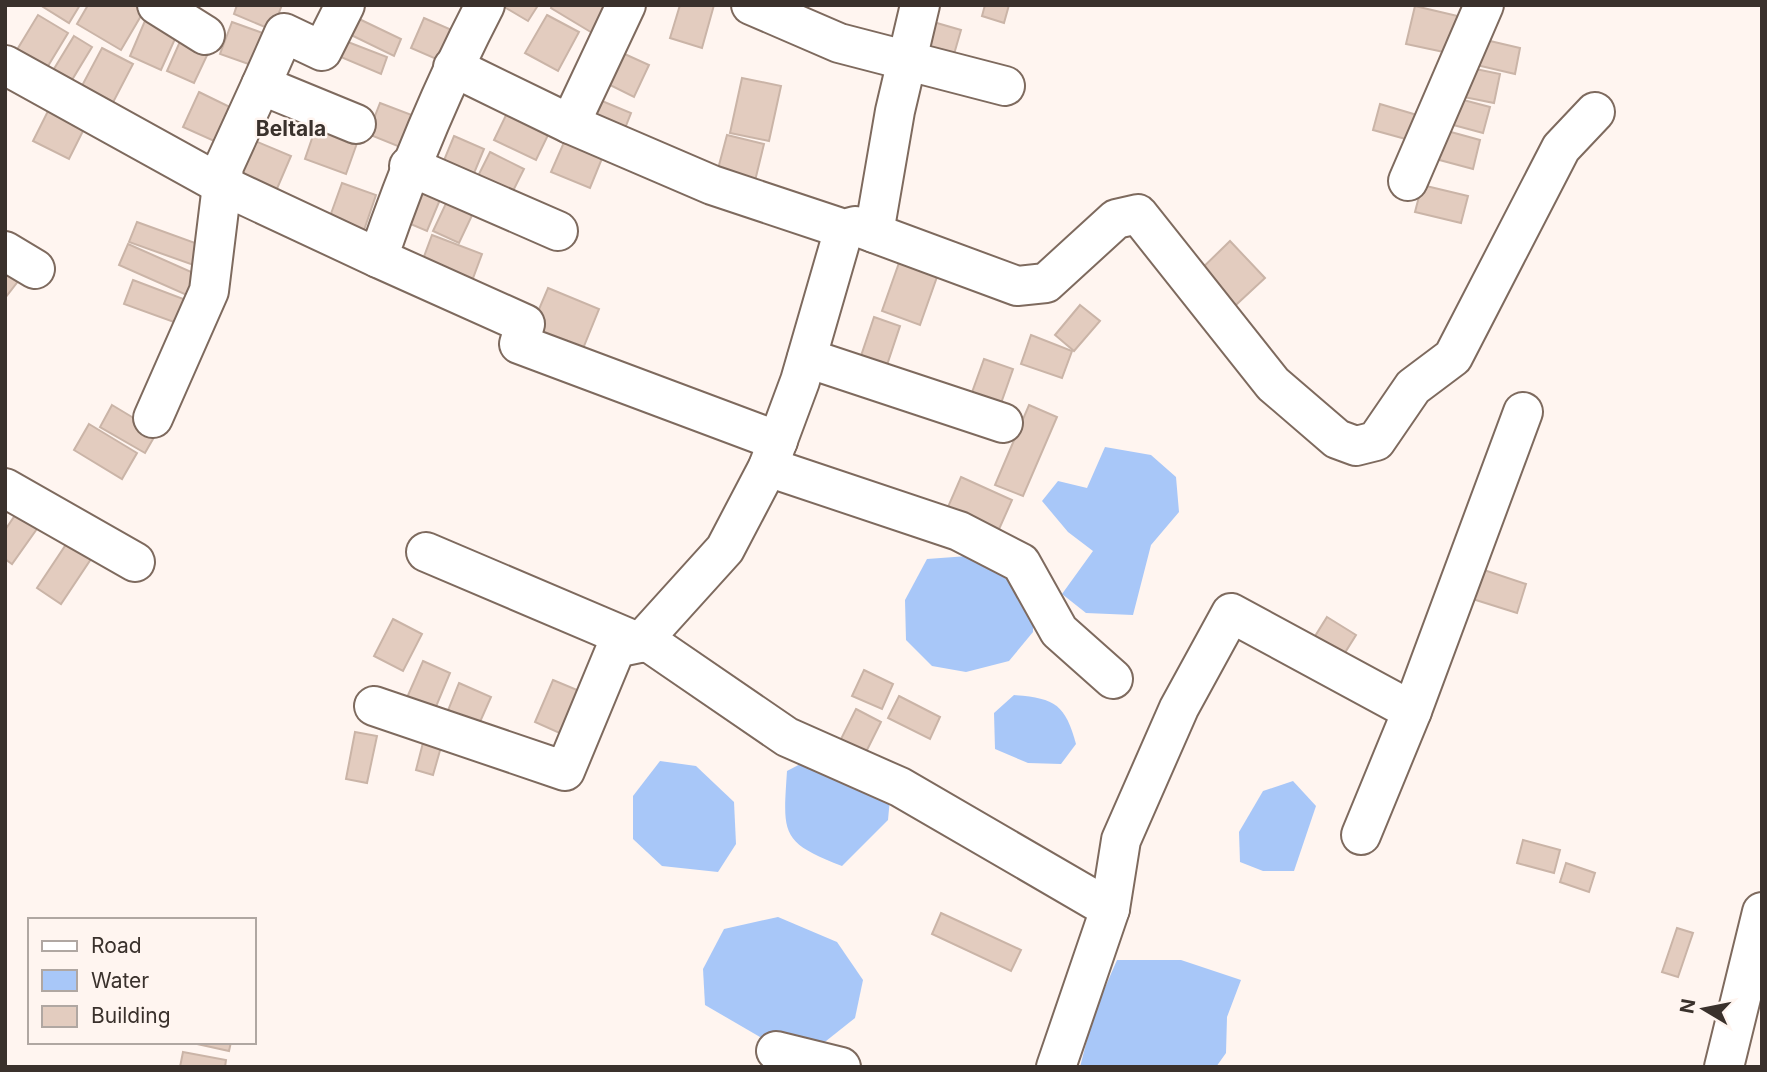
<svg xmlns="http://www.w3.org/2000/svg" width="1767" height="1072" font-family="Inter,sans-serif">
  <rect width="100%" height="100%" fill="#fff5f0"/>
  <!-- water -->
  <g fill="#a8c7f8">
    <polygon points="1105,447 1151,455 1176,477 1179,512 1151,545 1133,615 1086,613 1062,594 1093,551 1068,532 1042,501 1058,481 1087,488"/>
    <polygon points="968,556 1008,574 1033,610 1033,632 1009,661 966,672 932,666 906,640 905,600 927,559"/>
    <path d="M1014 695C1055 698 1065 704 1076 744L1061 764 1028 763 995 749 994 713Z"/>
    <path d="M810 759 890 798 888 820 842 866C780 842 783 834 787 771Z"/>
    <polygon points="660,761 696,766 734,802 736,844 718,872 662,866 633,839 633,796"/>
    <polygon points="1293,781 1316,806 1294,871 1263,871 1240,862 1239,832 1263,791"/>
    <polygon points="778,917 837,942 863,980 855,1018 821,1045 760,1037 705,1005 703,969 724,929"/>
    <polygon points="1117,960 1181,960 1241,980 1227,1017 1226,1053 1216,1067 1080,1067 1094,1013"/>
  </g>
  <!-- building -->
  <g fill="#e3ccbf" stroke="#cab4a7" stroke-width="2">
    <polygon points="40,5 80,5 69,23"/>
    <polygon points="88,5 139,5 145,9 121,50 77,24"/>
    <polygon points="237,5 282,5 272,30 234,14"/>
    <polygon points="501,5 535,5 537,7 528,21"/>
    <polygon points="552,5 612,5 594,34 551,8"/>
    <polygon points="680,5 714,5 702,48 670,38"/>
    <polygon points="985,5 1009,5 1004,23 982,16"/>
    <polygon points="1415,6 1466,18 1458,55 1406,44"/>
    <polygon points="38,15 68,33 42,76 12,58"/>
    <polygon points="547,15 579,32 558,71 525,53"/>
    <polygon points="147,16 179,30 161,70 130,56"/>
    <polygon points="355,17 401,39 394,56 347,33"/>
    <polygon points="424,18 454,31 441,61 411,48"/>
    <polygon points="923,19 961,30 950,68 911,57"/>
    <polygon points="232,22 271,36 260,68 220,54"/>
    <polygon points="74,36 92,47 64,93 46,82"/>
    <polygon points="182,37 210,49 194,83 167,71"/>
    <polygon points="335,37 387,57 381,74 329,52"/>
    <polygon points="1473,37 1520,48 1515,74 1468,63"/>
    <polygon points="102,48 133,64 107,114 76,97"/>
    <polygon points="618,51 649,65 634,97 604,82"/>
    <polygon points="1461,66 1500,74 1494,103 1454,95"/>
    <polygon points="742,78 781,86 769,141 730,133"/>
    <polygon points="199,92 238,111 223,145 183,127"/>
    <polygon points="590,96 631,113 620,141 579,124"/>
    <polygon points="1452,97 1490,107 1483,133 1446,123"/>
    <polygon points="380,103 417,117 405,149 368,134"/>
    <polygon points="1380,104 1427,118 1420,143 1373,130"/>
    <polygon points="50,107 86,125 69,159 33,141"/>
    <polygon points="507,113 549,133 536,160 494,140"/>
    <polygon points="319,118 361,132 346,174 305,159"/>
    <polygon points="1440,129 1480,140 1473,169 1432,158"/>
    <polygon points="727,135 764,144 752,193 714,184"/>
    <polygon points="454,136 484,149 470,183 440,170"/>
    <polygon points="248,138 291,156 276,191 233,173"/>
    <polygon points="565,140 603,156 590,188 551,172"/>
    <polygon points="490,152 524,169 510,197 476,180"/>
    <polygon points="417,179 444,190 427,231 401,220"/>
    <polygon points="342,183 376,195 363,233 328,222"/>
    <polygon points="1422,185 1468,196 1461,223 1415,212"/>
    <polygon points="449,197 475,209 459,243 433,231"/>
    <polygon points="137,222 209,248 202,268 129,242"/>
    <polygon points="432,235 482,254 469,289 419,270"/>
    <polygon points="1230,241 1265,278 1224,316 1191,279"/>
    <polygon points="128,244 207,279 198,300 119,265"/>
    <polygon points="900,260 938,274 920,325 882,311"/>
    <polygon points="5,264 26,271 5,298"/>
    <polygon points="133,280 194,303 185,326 124,304"/>
    <polygon points="548,288 599,309 580,356 528,335"/>
    <polygon points="1080,305 1100,321 1074,351 1055,335"/>
    <polygon points="874,317 900,326 885,371 859,362"/>
    <polygon points="1031,335 1072,351 1062,378 1021,364"/>
    <polygon points="984,359 1013,369 999,409 970,398"/>
    <polygon points="112,405 157,432 145,453 100,427"/>
    <polygon points="1029,405 1057,417 1023,496 995,485"/>
    <polygon points="89,424 137,453 122,479 74,450"/>
    <polygon points="961,477 1012,500 996,536 945,514"/>
    <polygon points="18,511 39,526 12,564 5,559 5,530"/>
    <polygon points="69,540 93,556 61,604 37,588"/>
    <polygon points="1469,565 1526,584 1517,613 1460,595"/>
    <polygon points="1327,617 1356,635 1336,667 1307,649"/>
    <polygon points="393,619 422,634 403,671 374,656"/>
    <polygon points="423,661 450,673 430,721 402,709"/>
    <polygon points="864,670 893,684 882,709 852,696"/>
    <polygon points="553,680 582,692 564,735 535,722"/>
    <polygon points="459,683 491,697 476,731 445,718"/>
    <polygon points="899,696 940,717 930,739 888,718"/>
    <polygon points="856,709 881,722 860,764 835,751"/>
    <polygon points="355,732 377,736 367,783 346,779"/>
    <polygon points="425,735 443,740 433,775 416,770"/>
    <polygon points="1523,840 1560,850 1554,873 1517,863"/>
    <polygon points="1566,863 1595,873 1589,892 1560,882"/>
    <polygon points="941,913 1021,950 1011,971 932,934"/>
    <polygon points="1677,928 1693,933 1678,977 1662,972"/>
    <polygon points="188,1042 231,1042 229,1051"/>
    <polygon points="183,1052 226,1060 225,1067 180,1067"/>
  </g>
  <g fill="none" stroke-linecap="round" stroke-linejoin="round">
    <!-- minor casing -->
    <g stroke="#7e6a5e" stroke-width="42">
      <g id="minor">
        <polyline points="157,5 205,35"/>
        <path d="M485 5C442 88 408 170 378 258L525 324 519 344 778 441"/>
        <polyline points="751,5 839,43 1005,86"/>
        <polyline points="5,65 222,185 224,166 261,85 356,124"/>
        <polyline points="453,67 570,124 712,185 844,229 855,226 1017,286 1046,283 1116,219 1138,214 1273,384 1337,439 1356,446 1376,441 1413,387 1453,357 1561,148 1595,112"/>
        <polyline points="261,85 284,33 322,51 345,5"/>
        <polyline points="570,124 626,5"/>
        <polyline points="409,166 558,231"/>
        <polyline points="1408,181 1484,5"/>
        <polyline points="874,233 895,111 920,5"/>
        <polyline points="5,251 35,269"/>
        <polyline points="807,358 1003,423"/>
        <polyline points="153,418 209,291 222,185 378,258"/>
        <polyline points="768,467 959,531 1021,563 1059,631 1113,679"/>
        <polyline points="5,488 135,562"/>
        <polyline points="426,552 640,643"/>
        <polyline points="644,639 787,737 900,787 1110,909 1056,1067"/>
        <polyline points="374,706 565,771 616,648 640,643 725,549 768,467 800,381 844,229"/>
        <polyline points="1361,835 1412,711 1523,412"/>
        <polyline points="1110,909 1121,840 1179,708 1231,613 1412,711"/>
        <polyline points="776,1051 841,1067"/>
        <polyline points="1724,1067 1762,912"/>
      </g>
    </g>
    <!-- minor -->
    <use href="#minor" stroke="#fff" stroke-width="38"/>
  </g>
  <g text-anchor="middle" dominant-baseline="central" stroke-width="5" stroke-linejoin="round" paint-order="stroke">
    <!-- neighbourhood labels -->
    <g font-size="21" font-weight="bold" fill="#3a312c" stroke="#fff5f0">
      <text x="291" y="128">Beltala</text>
    </g>
  </g>
  <!-- border -->
  <rect width="1767" height="1072" fill="none" stroke="#3a312c" stroke-width="14"/>
  <!-- legend -->
  <rect x="28" y="918" width="228" height="126" fill="#fff5f0" stroke="#b0a7a2" stroke-width="2"/>
  <rect x="42" y="941" width="35" height="10" fill="#ffffff" stroke="#b0a7a2" stroke-width="2"/>
  <text x="91" y="953" font-size="21" fill="#3a312c">Road</text>
  <rect x="42" y="970" width="35" height="21" fill="#a8c7f8" stroke="#b0a7a2" stroke-width="2"/>
  <text x="91" y="988" font-size="21" fill="#3a312c">Water</text>
  <rect x="42" y="1006" width="35" height="21" fill="#e3ccbf" stroke="#b0a7a2" stroke-width="2"/>
  <text x="91" y="1023" font-size="21" fill="#3a312c">Building</text>
  <!-- north arrow -->
  <g transform="translate(1704 1009) rotate(280)" stroke="#fff5f0" stroke-width="5" paint-order="stroke">
  <path d="M0-5L12 26L0 18L-12 26Z" fill="#3a312c"/>
  <text y="-10" font-size="19" font-weight="bold" text-anchor="middle" fill="#3a312c">N</text>
  </g>
</svg>
